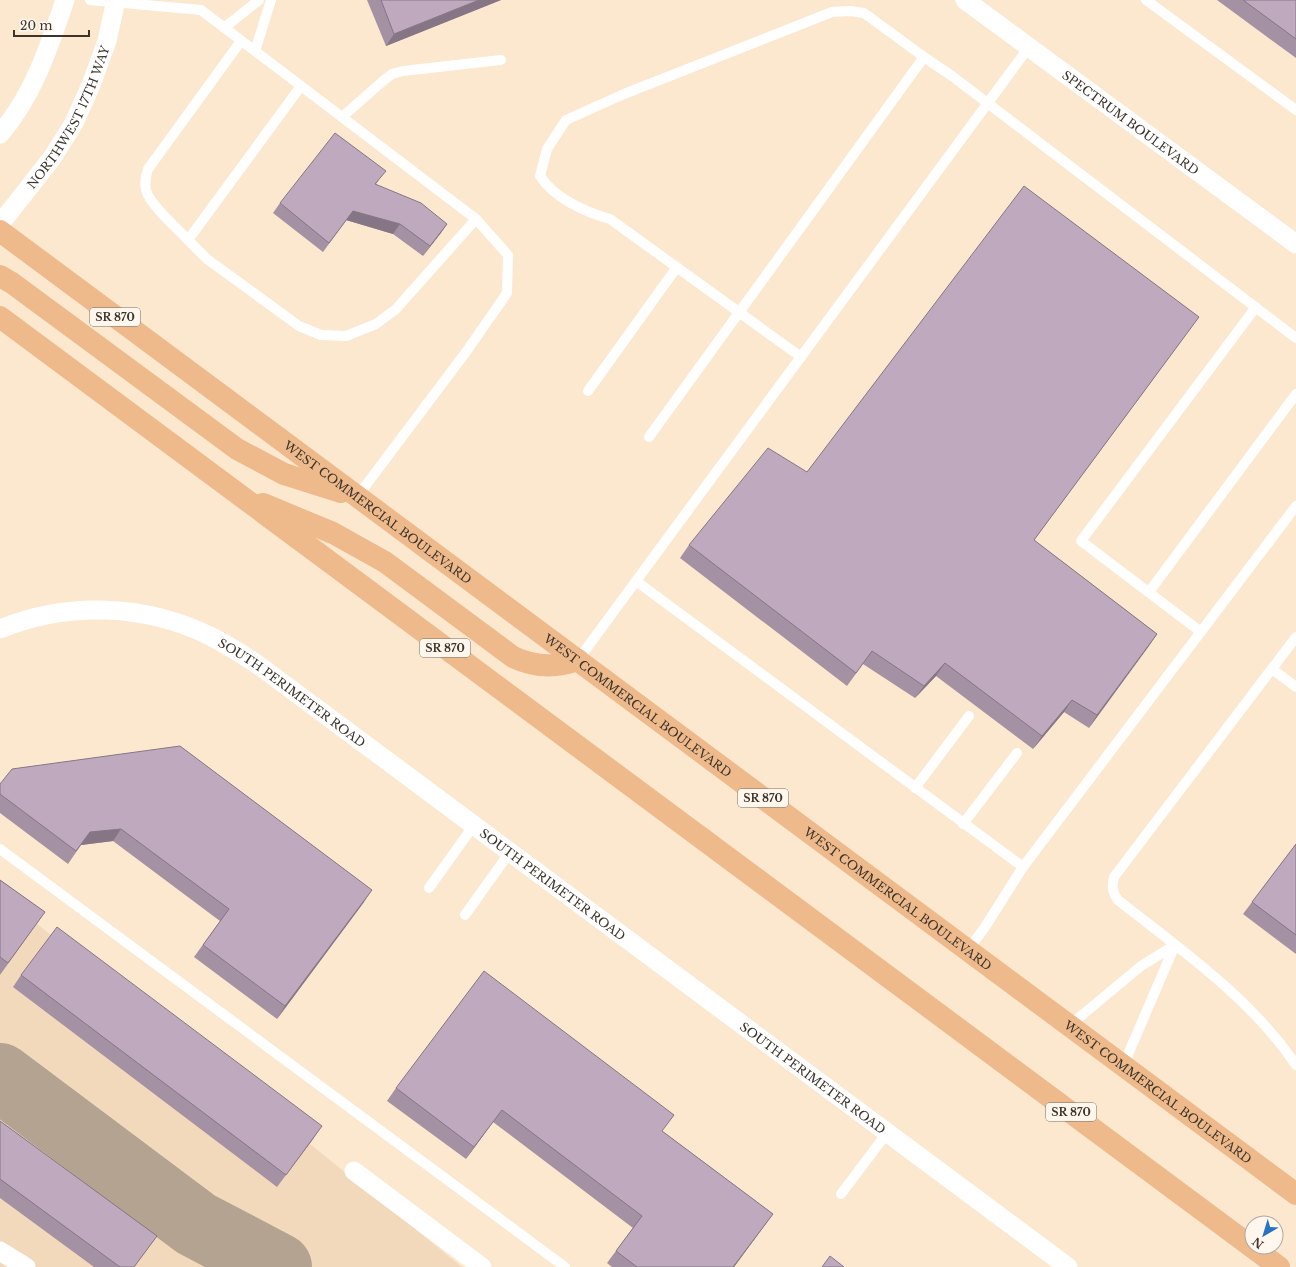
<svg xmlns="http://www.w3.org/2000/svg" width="1296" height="1267" font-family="'Libre Baskerville',serif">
  <rect width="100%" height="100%" fill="#fce7cf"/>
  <!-- built -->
  <polygon fill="#f3d9bb" points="0,894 166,1028 313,1139 310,1144 462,1267 0,1267"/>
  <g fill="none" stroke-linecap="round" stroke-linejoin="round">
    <!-- taxiway -->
    <polyline stroke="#b3a390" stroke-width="68" points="0,1077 196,1224 278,1267"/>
    <!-- service -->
    <g stroke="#fff" stroke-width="10">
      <polyline points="90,0 201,10 476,219 508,255 507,293 466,352 357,497"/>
      <polyline points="1146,0 1296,110"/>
      <polyline points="224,28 259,0"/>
      <polyline points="255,51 271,0"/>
      <polyline points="301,86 188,240 207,259 299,326 321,335 346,336 376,324 396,309 476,219"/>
      <polyline points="342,117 383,81 392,74 403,71 501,60"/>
      <path d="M188 240C177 228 150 205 146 190 144 183 146 176 148 169L241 41"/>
      <path d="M801 357 610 219C585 212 554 198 540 176L547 149 566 120 624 94 832 12 850 11 864 13 924 57"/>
      <polyline points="588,391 677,267"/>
      <polyline points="649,437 924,57 952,76 1296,338"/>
      <polyline points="636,581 1029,47"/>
      <polyline points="1149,592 1296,394"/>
      <polyline points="1201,632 1081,541 1256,307"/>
      <path d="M1296 637 1114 877C1112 887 1112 892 1118 900 1181 950 1251 998 1296 1065"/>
      <polyline points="578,660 636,581 1023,867"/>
      <polyline points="1272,669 1296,687"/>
      <polyline points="915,788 969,716"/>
      <polyline points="963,824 1017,753"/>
      <polyline points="0,849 565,1267"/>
      <polyline points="429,888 474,825"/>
      <polyline points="465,915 510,852"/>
      <polyline points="968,950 985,927 1023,867 1296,506"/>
      <polyline points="1069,1026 1141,966 1175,945 1123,1066"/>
      <polyline points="841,1194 887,1133"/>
    </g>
    <!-- minor -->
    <g stroke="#fff" stroke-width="19">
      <path id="s1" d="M965 0 1296 244"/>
      <path d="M0 134C33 96 49 47 65 0"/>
      <path id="s2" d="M0 224 52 158 74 123 91 85 107 41 116 0"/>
      <path id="s3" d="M0 629C68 601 146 604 212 637 229 646 245 656 261 667L1068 1267"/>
      <polyline points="354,1171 482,1267"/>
      <polyline points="0,1251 26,1267"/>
    </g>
    <!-- trunk -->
    <g stroke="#eeba8c" stroke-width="22">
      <path id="s4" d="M0 231 1296 1194"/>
      <polyline points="0,276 12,283 237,449 284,474 341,492"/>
      <polyline points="0,317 1252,1247"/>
      <path d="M263 504 333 533 385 562 513 657C534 667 556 668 578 660"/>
      <polyline points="1252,1247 1279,1267"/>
    </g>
  </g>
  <!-- wall -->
  <g fill="#a491a3">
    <polygon points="367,0 501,0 386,46"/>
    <polygon points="1217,0 1296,0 1296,58"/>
    <polygon points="379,180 376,184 447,224 423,256 393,234 346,220 323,252 273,213 280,203"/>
    <polygon points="1190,329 1034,540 1157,634 1089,728 1064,712 1033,749 936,676 915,698 863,664 847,686 680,558 689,545 807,472"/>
    <polygon points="0,784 364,902 277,1019 194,957 220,921 113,841 81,845 68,864 0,813"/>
    <polygon points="1296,844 1296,954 1243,914"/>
    <polygon points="0,880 45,912 0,975"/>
    <polygon points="21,975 313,1139 277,1187 13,987"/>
    <polygon points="396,1088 662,1131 773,1214 734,1267 612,1267 607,1263 633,1228 493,1122 466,1159 387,1101"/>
    <polygon points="0,1121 157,1236 134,1267 94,1267 0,1198"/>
  </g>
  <!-- shaded-wall -->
  <g fill="#867685">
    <polygon points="479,0 501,0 386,46 394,34"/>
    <polygon points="353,211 400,224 393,234 346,220 323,252"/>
    <polygon points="447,224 441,233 423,256 430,246"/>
    <polygon points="1199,317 1190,329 1025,552 1034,540"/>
    <polygon points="1157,634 1149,646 1089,728 1097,715"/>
    <polygon points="945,663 936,676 915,698 924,686"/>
    <polygon points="1072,700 1064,712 1033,749 1042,736"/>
    <polygon points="121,829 113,841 81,845 68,864 90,832"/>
    <polygon points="372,890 364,902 277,1019 285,1006"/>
    <polygon points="502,1110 493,1122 466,1159 474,1147"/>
    <polygon points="322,1126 313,1139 277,1187 286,1175"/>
    <polygon points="773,1214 734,1267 733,1267"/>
  </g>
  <!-- building -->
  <g fill="#bfa9be" stroke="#867685">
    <polygon points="381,0 479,0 394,34"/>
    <polygon points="1243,0 1296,0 1296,39"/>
    <polygon points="335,133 386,171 375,184 421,203 447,224 430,246 400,224 353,211 329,243 280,203"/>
    <polygon points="1024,186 1199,317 1034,540 1157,634 1097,715 1072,700 1042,736 945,663 924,686 872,651 856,673 689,545 768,448 807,472"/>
    <polygon points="180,746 372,890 285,1006 203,945 229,909 121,829 90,832 76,851 0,794 0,784 12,769"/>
    <polygon points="1296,844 1296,935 1252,902"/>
    <polygon points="0,880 45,912 8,963 0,957"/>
    <polygon points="57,927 322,1126 286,1175 21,975"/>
    <polygon points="484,971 674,1115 662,1131 773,1214 733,1267 637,1267 616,1251 642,1216 502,1110 474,1147 396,1088"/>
    <polygon points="0,1121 157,1236 134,1267 120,1267 0,1179"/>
    <polygon points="830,1256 844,1267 822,1267"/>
  </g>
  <g text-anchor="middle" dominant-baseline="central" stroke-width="3" stroke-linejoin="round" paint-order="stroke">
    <!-- shield labels -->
    <g fill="#fff6ed" stroke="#766e65" stroke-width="1">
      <rect x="90" y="308" width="50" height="18" rx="3"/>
      <rect x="420" y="639" width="50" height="18" rx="3"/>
      <rect x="738" y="789" width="50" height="18" rx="3"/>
      <rect x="1046" y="1103" width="50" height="18" rx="3"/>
    </g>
    <g font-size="11" font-weight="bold" fill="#3c342b">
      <text x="115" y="317">SR 870</text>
      <text x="445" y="648">SR 870</text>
      <text x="763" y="798">SR 870</text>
      <text x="1071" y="1112">SR 870</text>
    </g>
    <!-- street labels -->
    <g font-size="12" fill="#3c342b" stroke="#fff6ed">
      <text stroke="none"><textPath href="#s2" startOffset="128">NORTHWEST 17TH WAY</textPath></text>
      <text stroke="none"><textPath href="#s1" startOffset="206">SPECTRUM BOULEVARD</textPath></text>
      <text stroke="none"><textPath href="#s4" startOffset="471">WEST COMMERCIAL BOULEVARD</textPath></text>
      <text stroke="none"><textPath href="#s3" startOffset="316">SOUTH PERIMETER ROAD</textPath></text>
      <text stroke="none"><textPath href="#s4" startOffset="795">WEST COMMERCIAL BOULEVARD</textPath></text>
      <text stroke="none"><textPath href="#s3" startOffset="640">SOUTH PERIMETER ROAD</textPath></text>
      <text stroke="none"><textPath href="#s4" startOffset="1119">WEST COMMERCIAL BOULEVARD</textPath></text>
      <text stroke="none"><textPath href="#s3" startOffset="964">SOUTH PERIMETER ROAD</textPath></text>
      <text stroke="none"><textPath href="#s4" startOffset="1443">WEST COMMERCIAL BOULEVARD</textPath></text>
    </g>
  </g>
  <!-- north arrow -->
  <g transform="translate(1264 1235) rotate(218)"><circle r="19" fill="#fff6ed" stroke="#b1a89f"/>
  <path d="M0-3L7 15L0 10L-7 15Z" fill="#2773c3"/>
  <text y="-6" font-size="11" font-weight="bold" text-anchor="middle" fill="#3c342b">N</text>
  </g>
  <!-- scale -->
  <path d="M14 30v6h75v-6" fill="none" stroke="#3c342b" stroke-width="2"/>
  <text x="20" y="30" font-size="12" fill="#3c342b" stroke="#fff6ed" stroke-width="3" paint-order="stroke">20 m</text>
</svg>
